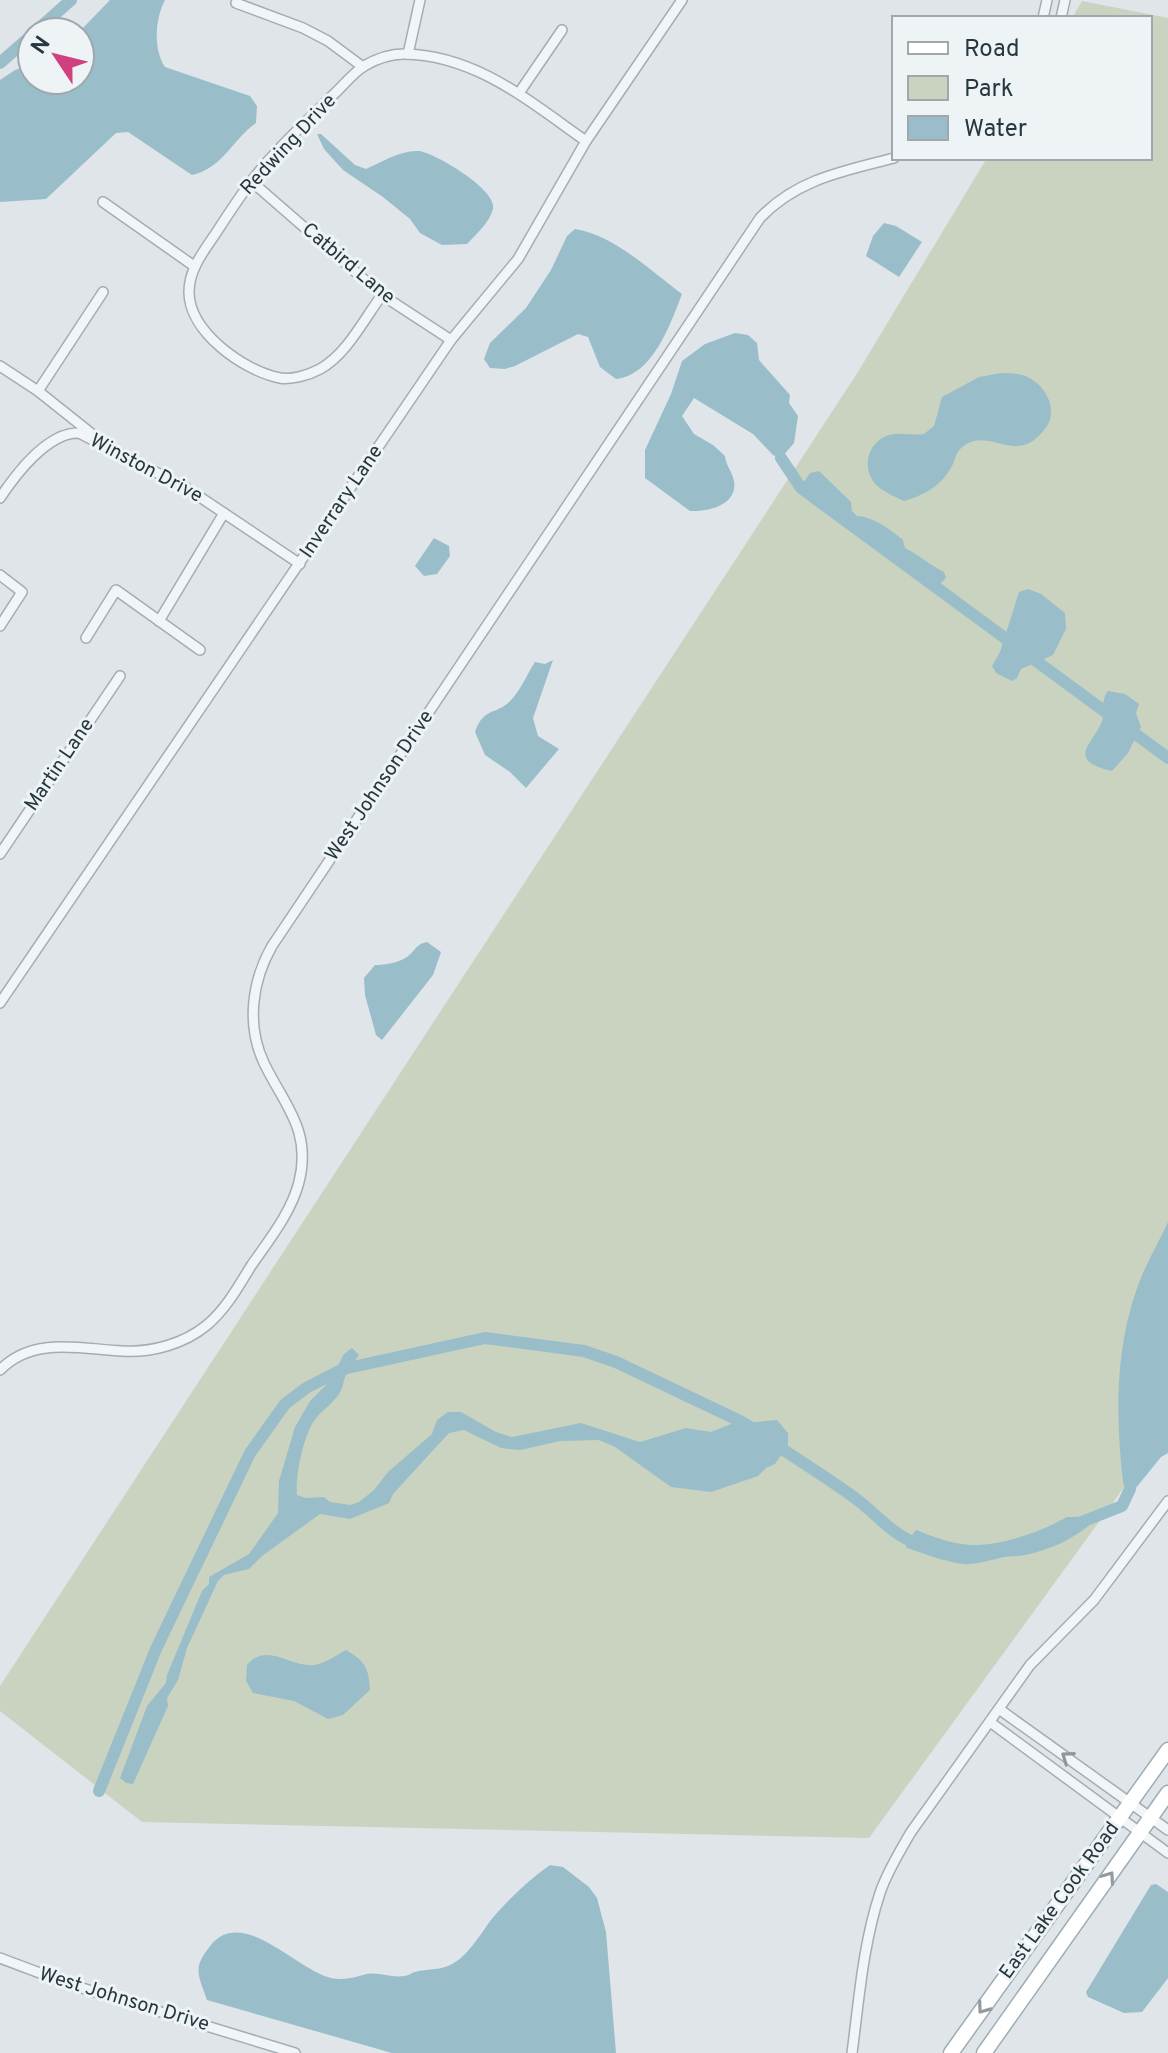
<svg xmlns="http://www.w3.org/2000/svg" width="1168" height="2053" font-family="Overpass,sans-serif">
  <rect width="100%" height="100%" fill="#dfe5e9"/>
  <!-- green -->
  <polygon fill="#cad3c0" points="1082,1 1168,18 1168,1427 869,1838 142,1822 0,1711 0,1686 856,375 987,158 1150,158 1150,18 1072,18"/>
  <!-- water -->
  <g fill="#99beca">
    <path d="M110 0H165C155 19 153 49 165 67L250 96 257 106 256 123C232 140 223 168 192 175L128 132 116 133 46 199 0 202V80L15 70 32 64V80H80L79 32Z"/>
    <path d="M317 134H321L355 165 366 169C382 162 400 150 419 151 435 153 498 190 493 209 490 222 476 234 467 244L442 245 420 233 410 219 383 197 343 170 324 149Z"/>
    <polygon points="884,223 896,226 922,242 899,277 866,256 873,236"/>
    <path d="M575 229C614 235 651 271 682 294 670 325 653 375 616 379L600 367 588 337 578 334 515 366 505 369 490 368 484 359 490 343 526 308 551 270 567 236Z"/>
    <path d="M735 333 748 335 757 343 759 360 790 395 789 403 798 416 794 443 781 458 773 455 753 434 694 398 682 416 694 434 713 445 725 456C726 466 732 471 734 481 738 505 708 512 690 511L645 478V450L671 394 682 361 705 344Z"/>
    <path d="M1001 373C1017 373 1028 374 1040 386 1046 392 1050 401 1051 408 1051 418 1050 423 1044 430 1016 466 992 428 965 445 954 452 956 462 949 471 939 487 922 496 904 501 895 497 884 492 876 485 862 469 866 445 886 436 898 431 911 436 924 434L934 426 942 397 979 377Z"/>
    <path d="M819 471 851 502 852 511 857 516C875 517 889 529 903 540L905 548C919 555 930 565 944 572L946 578 933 591 904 569 903 560 895 554 888 557 857 533 855 525 847 519 840 522 830 514 803 483 810 473Z"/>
    <polygon points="434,538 449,546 450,556 437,574 424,576 415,566"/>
    <polygon points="1028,589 1041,594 1065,613 1066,629 1053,655 1021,669 1017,678 1012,681 996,673 992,666 1000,652 1019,592"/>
    <path d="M553 660 533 718 538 736 559 749 526 788 510 772 485 755 475 732C484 706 497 716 511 700 521 690 527 674 535 662L545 664Z"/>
    <path d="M1108 691 1125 694 1139 704 1136 713 1141 727 1128 753 1112 771C1064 760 1094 743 1102 721 1106 710 1100 701 1108 691Z"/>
    <path d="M427 942 441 952 433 975 382 1040 376 1035 365 995 364 978 375 965C385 965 398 963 407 957 415 951 416 944 427 942Z"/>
    <path d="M1168 1222V1453L1161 1457 1135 1489 1125 1488 1123 1482C1115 1412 1115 1339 1143 1273 1151 1255 1160 1239 1168 1222Z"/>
    <path d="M352 1348 359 1355C354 1362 349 1369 345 1377 343 1383 343 1388 339 1394 333 1403 324 1409 317 1417 304 1431 295 1476 297 1495L306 1498 324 1497 330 1502 350 1505 359 1502 374 1490 388 1472 432 1434 437 1420 448 1412H461L496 1432 512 1437 581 1423 640 1442 686 1428 711 1432 731 1424 777 1420 788 1433V1445L775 1464 766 1468 758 1476 711 1492 671 1487 615 1447 599 1440 560 1441 520 1450 501 1448 464 1430 449 1433 393 1494 389 1503 350 1519 320 1514 262 1556 249 1569 224 1575 218 1581 187 1648 178 1680 167 1698 168 1706 133 1784 126 1783 120 1778 147 1706 166 1683 167 1675 202 1591 209 1584V1577L249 1554 278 1513 279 1481 295 1427 310 1401 330 1381 344 1354Z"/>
    <path d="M1067 1517H1091L1093 1522C1074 1539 1050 1550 1025 1555 1017 1557 1008 1556 1000 1558 987 1561 975 1565 962 1564 943 1561 925 1554 907 1548L905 1544 916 1530C934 1537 952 1544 971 1545 1001 1546 1041 1532 1067 1517Z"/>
    <path d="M346 1650C365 1661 369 1668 370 1690L343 1715 328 1719 294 1701 253 1693 246 1681 247 1665C267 1641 291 1668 315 1665 325 1663 337 1655 346 1650Z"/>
    <path d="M550 1865 563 1867 589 1887 597 1898 606 1932 616 2053H392L207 2000C198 1974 192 1968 211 1945 243 1906 298 1971 331 1978 344 1981 355 1977 367 1974 379 1972 392 1978 404 1976 408 1976 411 1973 415 1972 425 1969 436 1970 445 1967 468 1960 481 1931 496 1914 512 1896 530 1879 550 1865Z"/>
    <polygon points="1156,1884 1168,1892 1168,1978 1142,2012 1124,2013 1088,1997 1086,1992 1151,1885"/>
  </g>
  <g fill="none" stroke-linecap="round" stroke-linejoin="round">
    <!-- canal -->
    <g stroke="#99beca" stroke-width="12">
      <polyline points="35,32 71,0"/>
      <polyline points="0,63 32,35"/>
      <polyline points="781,458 801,488 1168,758"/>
      <path d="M770 1441C798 1460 828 1478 855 1498 877 1514 895 1539 923 1545"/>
      <polyline points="1079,1523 1122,1506 1130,1489"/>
      <polyline points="99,1791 156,1649 250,1453 285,1404 306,1388 343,1369 485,1338 584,1351 616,1362 742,1422 755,1430"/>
    </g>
    <!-- street casing -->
    <g stroke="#a4adb3" stroke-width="12">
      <g id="street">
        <polyline points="236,3 303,28 328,41 363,67"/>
        <polyline points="1043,18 1047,0"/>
        <polyline points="1061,18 1065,0"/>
        <polyline points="408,54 420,0"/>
        <polyline points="519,93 562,30"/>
        <polyline points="251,181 382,295 451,340"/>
        <polyline points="103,202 194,266"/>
        <path d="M382 295C364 319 347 354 320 369 309 375 292 380 280 378 244 371 189 332 189 292 189 269 204 251 216 233 227 216 238 199 250 183 274 151 305 123 333 95 343 86 353 73 364 66 376 59 390 54 404 54 476 55 530 102 586 141"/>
        <polyline points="0,366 38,391 97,438"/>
        <polyline points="38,391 103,292"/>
        <path d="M0 498C16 474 48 432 79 433L185 487 300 564"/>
        <polyline points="0,575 22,592 0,626"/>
        <polyline points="159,621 224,513"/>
        <polyline points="86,638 116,590 200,650"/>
        <polyline points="0,854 120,676"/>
        <polyline points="0,1003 451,340 518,259 586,141 682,0"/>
        <path d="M0 1370C33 1336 80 1349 122 1351 151 1353 184 1344 207 1325 226 1309 238 1287 251 1266 269 1240 291 1213 299 1182 312 1130 284 1105 264 1063 246 1025 252 981 272 946L760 218C797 179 844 171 894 158"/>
        <polyline points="999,1709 1168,1830"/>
        <polyline points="990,1722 1168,1853"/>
        <polyline points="0,1958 69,1984 295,2053"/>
        <path d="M852 2053C859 2000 863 1944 880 1893 887 1872 900 1851 911 1832L1030 1665 1094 1600 1168 1501"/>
      </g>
    </g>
    <!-- primary casing -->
    <g stroke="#9eadb4" stroke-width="17">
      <g id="primary">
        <polyline points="951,2053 1168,1750"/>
        <polyline points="984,2053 1168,1793"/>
      </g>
    </g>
    <!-- street -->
    <use href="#street" stroke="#f2f5f7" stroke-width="9"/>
    <!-- primary -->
    <use href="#primary" stroke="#fff" stroke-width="14"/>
  </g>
  <!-- one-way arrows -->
  <defs><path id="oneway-chevron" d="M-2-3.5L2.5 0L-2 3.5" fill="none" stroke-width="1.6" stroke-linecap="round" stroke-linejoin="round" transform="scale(2)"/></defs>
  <use stroke="#8c969c" href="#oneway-chevron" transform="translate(1067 1757) rotate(-145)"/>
  <g stroke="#939ba0">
    <use href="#oneway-chevron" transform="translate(1109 1877) rotate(-55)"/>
    <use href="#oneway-chevron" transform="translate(983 2008) rotate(126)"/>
  </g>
  <g text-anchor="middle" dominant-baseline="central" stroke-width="6" stroke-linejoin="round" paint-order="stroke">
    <!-- street labels -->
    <g font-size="20" fill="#273740" stroke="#eef4f6">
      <text transform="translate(289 145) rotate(-47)">Redwing Drive</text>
      <text transform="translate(348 264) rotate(40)">Catbird Lane</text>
      <text transform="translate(146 469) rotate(28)">Winston Drive</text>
      <text transform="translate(342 502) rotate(-56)">Inverrary Lane</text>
      <text transform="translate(60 765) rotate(-56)">Martin Lane</text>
      <text transform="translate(380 786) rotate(-56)">West Johnson Drive</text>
      <text transform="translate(1060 1901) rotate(-54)">East Lake Cook Road</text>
      <text transform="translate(124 2000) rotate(17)">West Johnson Drive</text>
    </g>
  </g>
  <!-- legend -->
  <rect x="892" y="16" width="260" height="144" fill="#eef4f6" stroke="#9ea8ad" stroke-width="2"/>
  <rect x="908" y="42" width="40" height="12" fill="#ffffff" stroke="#9ea8ad" stroke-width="2"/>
  <text x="964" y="56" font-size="24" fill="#273740">Road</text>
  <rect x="908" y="76" width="40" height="24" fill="#cad3c0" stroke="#9ea8ad" stroke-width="2"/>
  <text x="964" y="96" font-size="24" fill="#273740">Park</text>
  <rect x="908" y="116" width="40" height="24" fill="#99beca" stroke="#9ea8ad" stroke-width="2"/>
  <text x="964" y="136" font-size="24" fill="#273740">Water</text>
  <!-- north arrow -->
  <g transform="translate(56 56) rotate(305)"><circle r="38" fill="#eef4f6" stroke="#9ea8ad" stroke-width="2"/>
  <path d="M0-6L14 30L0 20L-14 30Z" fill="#d1407e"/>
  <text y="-12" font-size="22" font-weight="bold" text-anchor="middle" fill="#273740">N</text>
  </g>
</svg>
